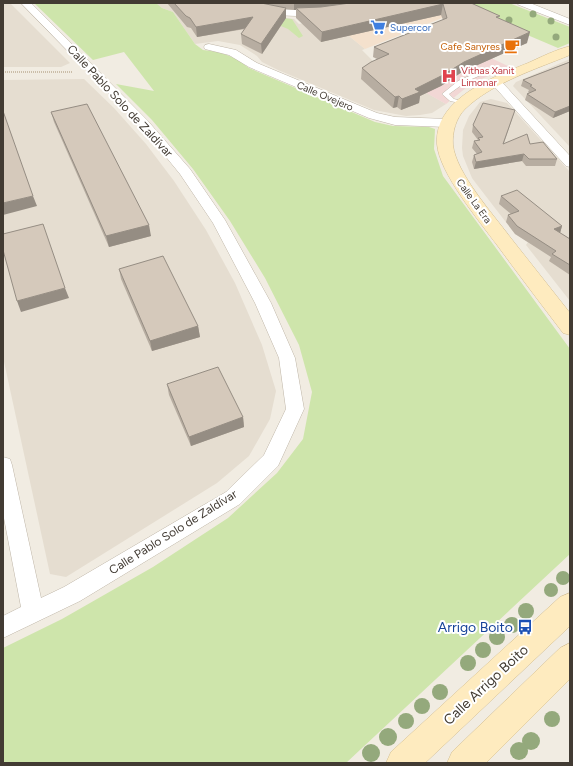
<svg xmlns="http://www.w3.org/2000/svg" width="573" height="766" font-family="Figtree,sans-serif">
  <rect width="100%" height="100%" fill="#f1ece2"/>
  <!-- residential -->
  <g fill="#e5ddd0">
    <polygon points="3,3 10,3 70,63 61,67 3,67"/>
    <polygon points="156,3 226,3 274,17 294,19 299,24 327,18 365,49 362,50 376,64 446,104 432,113 420,115 406,116 374,110 278,70 262,62 257,56 240,45 218,41 195,44 173,12 162,8"/>
    <polygon points="570,59 570,147 513,86 516,82"/>
    <polygon points="84,79 114,108 146,144 174,181 206,230 235,283 262,345 276,391 270,419 249,456 217,483 66,577 50,574 3,357 3,80"/>
    <polygon points="491,99 507,103 570,172 570,301 526,245 528,242 515,234 478,186 472,178 463,156 462,148 463,130 469,116 480,102"/>
  </g>
  <!-- commercial -->
  <polygon fill="#f4e1cd" points="467,8 365,49 327,18"/>
  <!-- medical -->
  <polygon fill="#f2d7d5" points="470,48 510,67 479,80 467,87 446,104 403,80"/>
  <!-- green -->
  <g fill="#cee5ab">
    <polygon points="34,3 156,3 162,8 173,12 195,44 203,50 219,52 237,59 249,68 375,122 393,126 429,127 435,129 434,149 443,176 570,349 570,554 346,763 3,763 3,648 62,619 153,567 228,518 277,473 303,439 312,392 299,345 265,278 230,221 193,169 152,120 116,84 154,91 124,52 93,60"/>
    <polygon points="226,3 274,17 292,19 303,36 299,38 288,29"/>
    <polygon points="459,3 509,3 570,27 570,43 558,48 499,23"/>
  </g>
  <g fill="none" stroke-linecap="round" stroke-linejoin="round">
    <!-- service casing -->
    <g stroke="#bfb6a8" stroke-width="1">
      <polygon id="service" points="488,68 508,77 503,78 488,72 467,81 449,94 454,99 465,102 465,104 450,101 442,94 458,81"/>
    </g>
    <!-- minor casing -->
    <g stroke="#bfb6a8" stroke-width="1">
      <g id="minor">
        <polygon points="21,3 31,3 147,120 190,169 225,220 271,303 295,358 304,409 278,466 240,504 80,601 3,638 3,616 21,607 3,513 3,457 10,459 12,465 41,598 64,587 226,492 264,455 286,409 279,358 255,303 213,223 180,174 139,124"/>
        <polygon points="240,3 255,3 274,9 320,11 325,14 320,17 273,15 242,5"/>
        <polygon points="517,3 530,3 570,19 570,25 519,5"/>
        <polygon points="209,44 236,50 257,63 377,113 395,117 447,119 451,121 453,123 451,125 447,127 395,125 369,118 249,67 229,55 205,49 204,47 205,45"/>
        <polygon points="496,79 500,80 570,156 570,167 566,166 492,84 491,82 492,80"/>
      </g>
    </g>
    <!-- secondary casing -->
    <g stroke="#d1bd92" stroke-width="1">
      <g id="secondary">
        <path d="M570 46V55C536 69 492 83 465 109 456 118 452 132 453 145 456 173 493 214 510 237 530 262 550 288 570 313V335L563 333C541 304 519 275 497 245 480 222 439 173 437 144 434 99 493 77 528 63 541 57 555 50 570 46Z"/>
        <polygon points="570,593 570,626 425,763 386,763 391,752 560,597"/>
        <polygon points="570,643 570,679 486,763 447,763 452,752 560,648"/>
      </g>
    </g>
    <!-- path -->
    <polyline stroke="#beae97" stroke-width="1.5" stroke-dasharray="1 1" stroke-linecap="butt" points="3,72 72,72"/>
    <!-- service -->
    <use href="#service" fill="#fff" fill-rule="evenodd"/>
    <!-- minor -->
    <use href="#minor" fill="#fff" fill-rule="evenodd"/>
    <!-- secondary -->
    <use href="#secondary" fill="#feebbf" fill-rule="evenodd"/>
  </g>
  <!-- trees -->
  <g fill="#94a97c">
    <circle cx="533" cy="14" r="3.5"/>
    <circle cx="509" cy="20" r="3.5"/>
    <circle cx="551" cy="21" r="3.5"/>
    <circle cx="556" cy="37" r="3.5"/>
    <circle cx="563" cy="578" r="7"/>
    <circle cx="551" cy="590" r="7"/>
    <circle cx="526" cy="611" r="8"/>
    <circle cx="512" cy="625" r="8"/>
    <circle cx="497" cy="637" r="8"/>
    <circle cx="483" cy="650" r="8"/>
    <circle cx="468" cy="663" r="8"/>
    <circle cx="440" cy="692" r="8"/>
    <circle cx="422" cy="706" r="8"/>
    <circle cx="552" cy="719" r="8"/>
    <circle cx="406" cy="721" r="8"/>
    <circle cx="388" cy="737" r="9"/>
    <circle cx="531" cy="741" r="9"/>
    <circle cx="519" cy="751" r="9"/>
    <circle cx="371" cy="753" r="9"/>
  </g>
  <!-- wall -->
  <g fill="#b7ada1">
    <polygon points="167,3 471,3 499,18 527,43 462,72 441,86 420,96 419,103 401,110 397,107 393,108 361,79 362,68 377,59 373,57 374,47 443,20 441,15 321,42 296,18 296,10 294,10 286,9 286,18 262,54 242,44 241,34 245,29 197,37 191,28 187,27"/>
    <polygon points="570,59 570,111 553,118 525,100 527,94 529,93 528,92 529,90 521,86 523,80 569,62"/>
    <polygon points="515,110 504,143 530,144 557,159 555,166 526,166 522,161 474,169 472,162 474,155 477,154 472,148 474,141 478,140 472,132 473,125"/>
    <polygon points="51,112 151,236 109,247 54,122"/>
    <polygon points="501,196 562,226 560,233 570,239 570,275 549,261 551,257 515,234 506,222 508,215 511,214 499,204"/>
    <polygon points="119,269 198,326 200,337 152,351 121,279"/>
    <polygon points="167,384 243,417 244,427 191,446 169,395"/>
  </g>
  <!-- shaded-wall -->
  <g fill="#958d83">
    <polygon points="294,3 358,3 298,10 296,8 296,10 294,10"/>
    <polygon points="443,4 441,15 321,42 322,32"/>
    <polygon points="286,8 286,18 262,54 261,44"/>
    <polygon points="253,17 253,27 197,37 196,27"/>
    <polygon points="530,32 527,43 462,72 441,86 420,96 419,103 401,110 402,99 415,89 464,62"/>
    <polygon points="399,96 397,107 393,108 395,97"/>
    <polygon points="570,106 570,111 553,118 555,112"/>
    <polygon points="524,154 522,161 474,169 476,162"/>
    <polygon points="33,196 37,206 3,215 3,203"/>
    <polygon points="149,225 151,236 109,247 106,236"/>
    <polygon points="562,226 560,233 554,229"/>
    <polygon points="65,288 69,298 21,312 17,301"/>
    <polygon points="198,326 200,337 152,351 150,341"/>
    <polygon points="243,417 244,427 191,446 189,437"/>
  </g>
  <!-- building -->
  <g fill="#d5c9bb" stroke="#958d83">
    <polygon points="174,3 261,3 286,8 261,44 241,34 253,17 196,27 190,18 186,16"/>
    <polygon points="350,3 471,3 500,16 496,17 530,32 464,62 443,75 415,89 420,92 402,99 399,96 395,97 362,68 371,62 389,54 374,47 447,18 443,4 322,32 296,8 321,7"/>
    <polygon points="570,62 570,106 555,112 527,94 536,90 530,86 532,85 523,80"/>
    <polygon points="483,103 515,110 503,144 527,134 530,144 543,142 557,159 529,159 524,154 476,162 474,155 482,152 474,141 480,140 478,138 483,137 473,125"/>
    <polygon points="87,104 149,225 106,236 51,112"/>
    <polygon points="3,111 33,196 3,203"/>
    <polygon points="517,190 562,226 554,229 570,239 570,265 552,254 556,251 517,226 508,215 519,211 501,196"/>
    <polygon points="43,224 65,288 17,301 3,250 3,234"/>
    <polygon points="163,256 198,326 150,341 119,269"/>
    <polygon points="218,367 243,417 189,437 167,384"/>
  </g>
  <!-- icons -->
  <defs>
    <g id="supermarket-bare" transform="scale(1.2)"><path d="M-6-5.5h2.5l.6 2H6L4.5 2H-2.5L-4.4-4H-6ZM-1.5 3.2a1.3 1.3 0 1 0 .1 0ZM3 3.2a1.3 1.3 0 1 0 .1 0Z" fill="#3f7fe0" stroke="#fff" stroke-width="2.5" paint-order="stroke"/></g>
    <g id="cafe-bare" transform="scale(1.2)"><path d="M-5.5-4.5H6V0H3Q3 3.5 0 3.5H-2.5Q-5.5 3.5-5.5 0ZM3-3.2v2h1.7v-2ZM-6 4.5H4V6H-6Z" fill="#e8710a" stroke="#fff" stroke-width="2.5" paint-order="stroke"/></g>
    <g id="hospital-bare" transform="scale(1.2)"><path d="M-5-5h3v3.5h4V-5h3V5h-3V1.5h-4V5h-3Z" fill="#e0444e" stroke="#fff" stroke-width="2.5" paint-order="stroke"/></g>
    <g id="bus-bare" transform="scale(1.2)"><path d="M-5-6H5V4H4V6H2V4H-2V6H-4V4H-5ZM-3.5-4V0h7V-4ZM-3.5 1.2v1.5H-2V1.2ZM2 1.2v1.5H3.5V1.2Z" fill="#1a4fb4" stroke="#fff" stroke-width="2.5" paint-order="stroke"/></g>
  </defs>
  <g fill-rule="evenodd">
    <use href="#supermarket-bare" x="378" y="27"/>
    <use href="#cafe-bare" x="512" y="46"/>
    <use href="#hospital-bare" x="449" y="76"/>
    <use href="#bus-bare" x="525" y="627"/>
  </g>
  <g text-anchor="middle" dominant-baseline="central" stroke-width="4" stroke-linejoin="round" paint-order="stroke">
    <!-- far-shop labels -->
    <g font-size="10" fill="#366cbe" stroke="#fff" text-anchor="start">
      <text x="390" y="27">Supercor</text>
    </g>
    <!-- far-food labels -->
    <g font-size="10" fill="#c56008" stroke="#fff" text-anchor="end">
      <text x="500" y="46">Cafe Sanyres</text>
    </g>
    <!-- far-health labels -->
    <g font-size="10" fill="#be3a42" stroke="#fff" text-anchor="start">
      <text x="461" y="70">Vithas Xanit<tspan x="461" dy="12">Limonar</tspan></text>
    </g>
    <!-- far-street labels -->
    <g font-size="10" fill="#423b33" stroke="#fff">
      <text transform="translate(325 96) rotate(23)">Calle Ovejero</text>
      <text transform="translate(474 201) rotate(54)">Calle La Era</text>
    </g>
    <!-- street labels -->
    <g font-size="12" fill="#423b33" stroke="#fff">
      <text transform="translate(120 101) rotate(47)">Calle Pablo Solo de Zaldívar</text>
      <text transform="translate(173 532) rotate(-32)">Calle Pablo Solo de Zaldívar</text>
    </g>
    <!-- near-transit labels -->
    <g font-size="14" fill="#164399" stroke="#fff" text-anchor="end">
      <text x="513" y="627">Arrigo Boito</text>
    </g>
    <!-- near-street labels -->
    <g font-size="14" fill="#423b33" stroke="#fff">
      <text transform="translate(486 685) rotate(-43)">Calle Arrigo Boito</text>
    </g>
  </g>
  <!-- border -->
  <rect width="573" height="766" fill="none" stroke="#423b33" stroke-width="8"/>
</svg>
